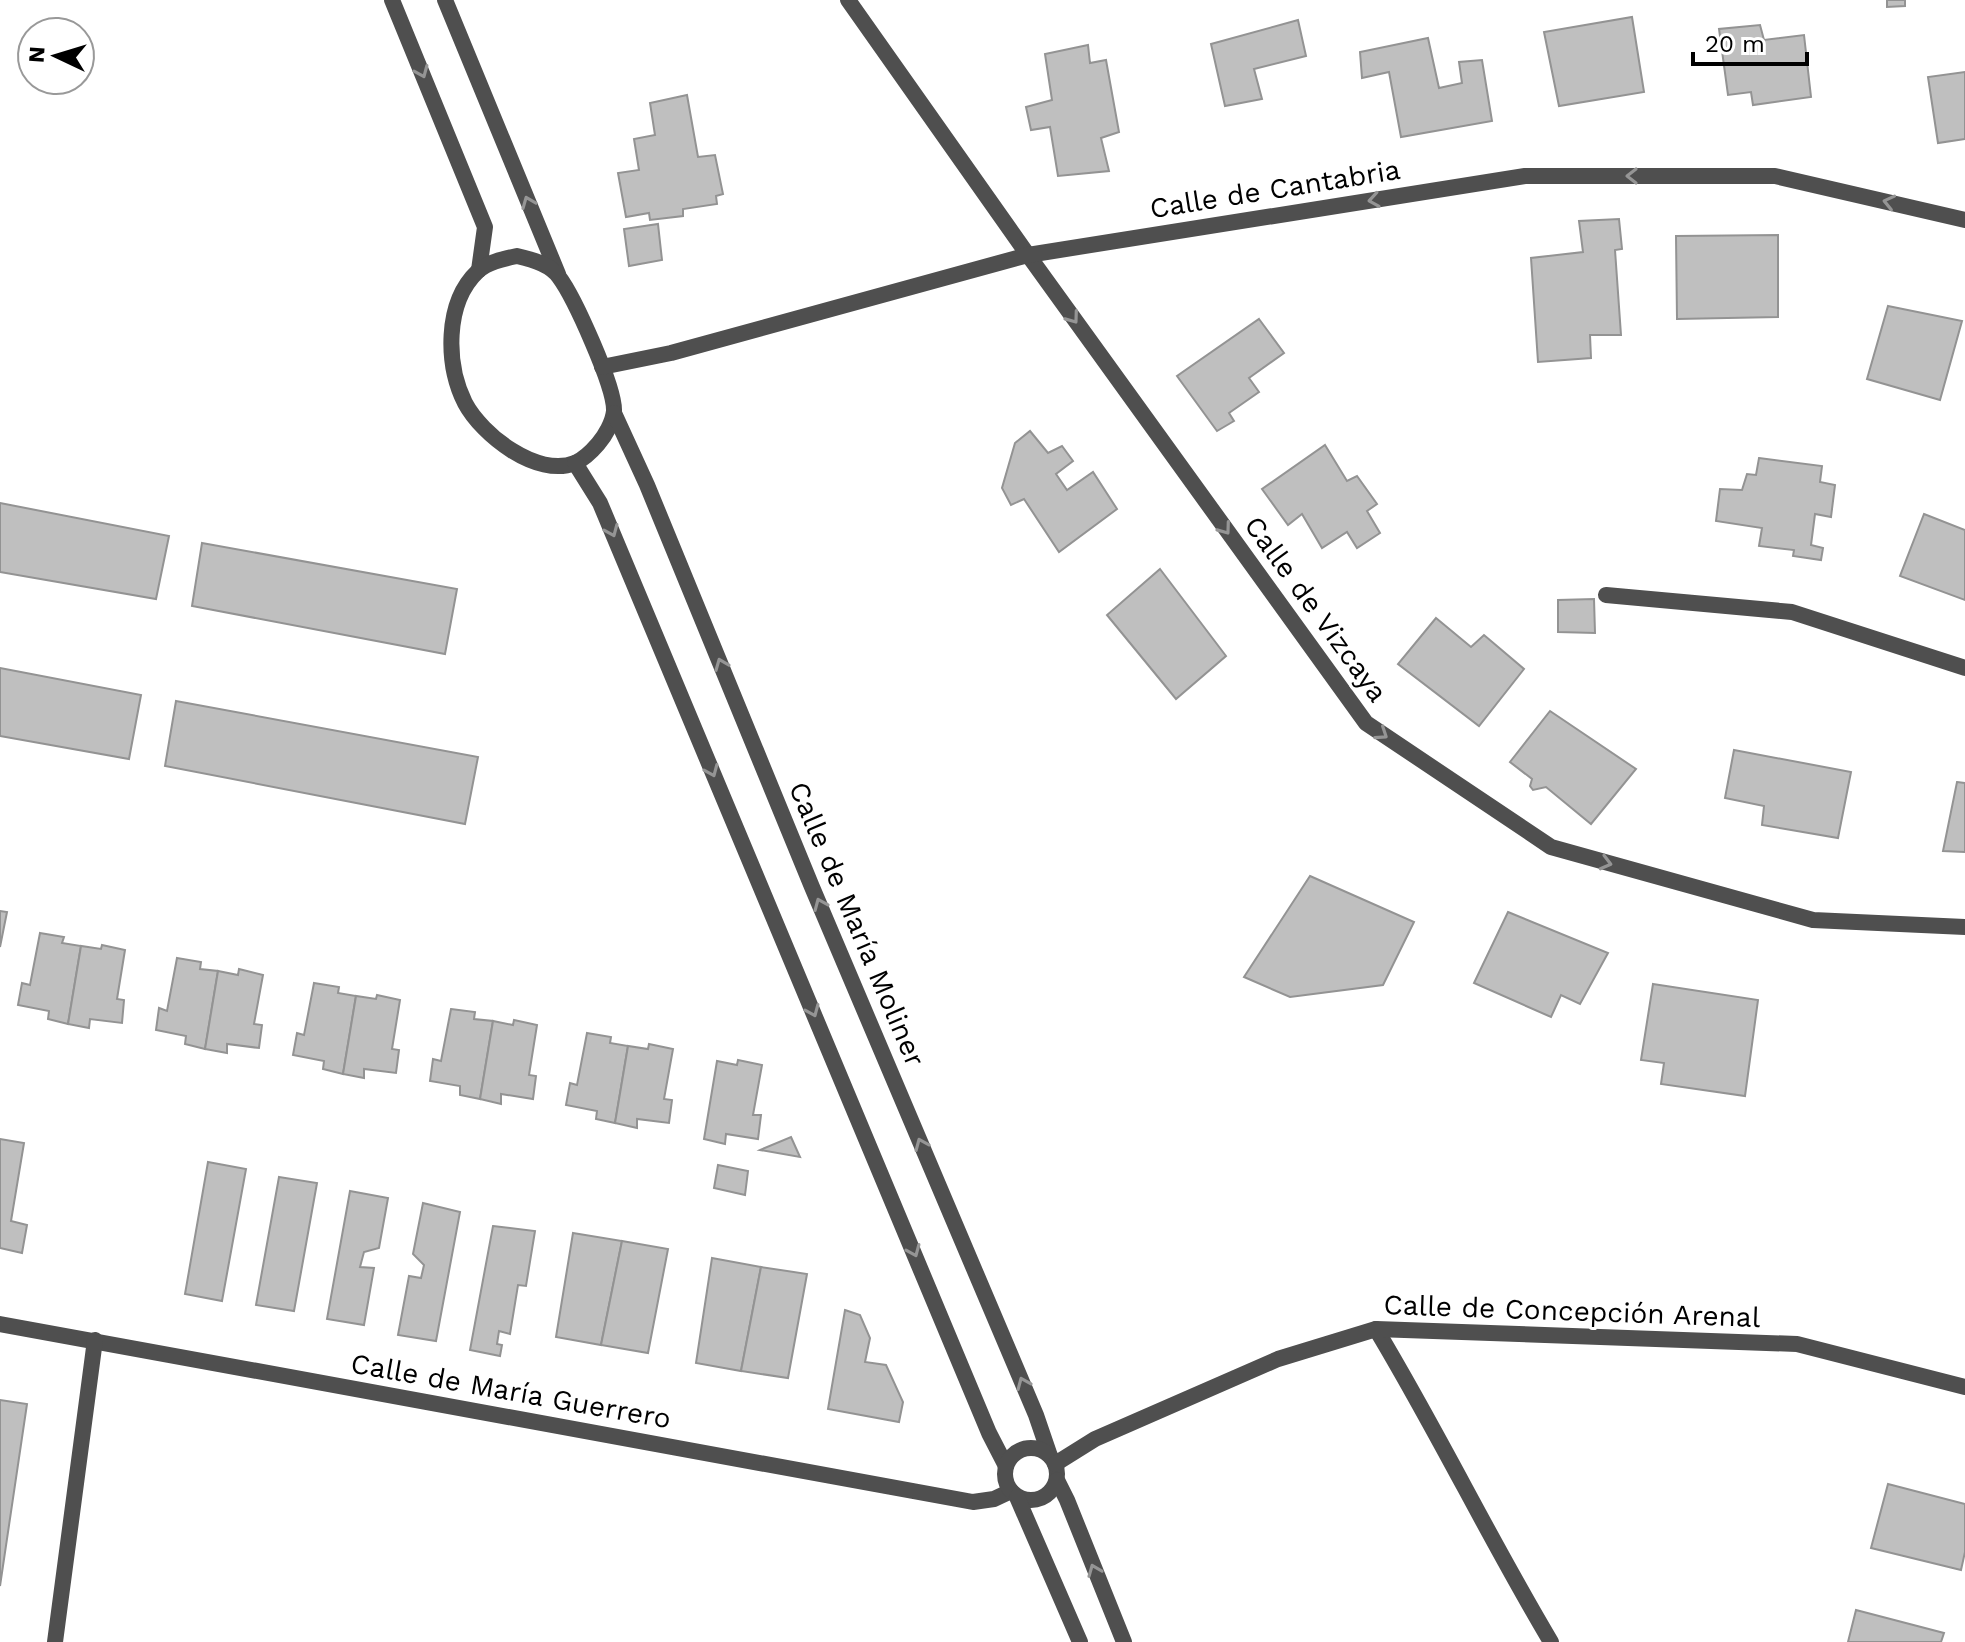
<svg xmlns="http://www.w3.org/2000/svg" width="1965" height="1642" font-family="'Work Sans',sans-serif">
  <rect width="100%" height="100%" fill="#fff"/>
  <!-- building -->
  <g fill="#bfbfbf" stroke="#939393" stroke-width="2">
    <polygon points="1887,0 1905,0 1905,6 1887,7"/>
    <polygon points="1632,17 1644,92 1559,106 1544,32"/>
    <polygon points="1298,20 1306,56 1254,69 1262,99 1225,106 1211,44"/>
    <polygon points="1760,25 1764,40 1804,35 1811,97 1753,105 1751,92 1728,95 1719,29"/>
    <polygon points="1428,38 1439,88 1462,83 1459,62 1482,60 1492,121 1401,137 1389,72 1362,78 1360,52"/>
    <polygon points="1088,45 1090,63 1106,60 1119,132 1101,138 1109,171 1058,176 1050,127 1031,130 1026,107 1052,100 1045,54"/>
    <polygon points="1965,72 1965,139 1938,143 1928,77"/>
    <polygon points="687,95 698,157 715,155 723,194 716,196 717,204 683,209 683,216 650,220 649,213 626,217 618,173 639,170 634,139 655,135 650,103"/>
    <polygon points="1619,219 1622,249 1615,250 1621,335 1590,335 1591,358 1538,362 1531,258 1583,252 1579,221"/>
    <polygon points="658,224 662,260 629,266 624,229"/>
    <polygon points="1778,235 1778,317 1677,319 1676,236"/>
    <polygon points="1888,306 1962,321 1940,400 1867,379"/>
    <polygon points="1259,319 1284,353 1249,378 1259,392 1229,413 1234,421 1217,431 1177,376"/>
    <polygon points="1030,431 1048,453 1062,446 1073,461 1056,474 1067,490 1093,472 1117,509 1059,552 1024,499 1011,505 1002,488 1015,443"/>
    <polygon points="1325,445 1347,481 1357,476 1377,504 1367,511 1380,533 1357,548 1347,532 1322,548 1302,514 1288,525 1262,489"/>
    <polygon points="1759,458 1822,466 1820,482 1835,485 1831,517 1815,514 1811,545 1823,548 1821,560 1793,556 1794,550 1759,546 1762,528 1716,521 1720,489 1742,490 1747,474 1756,475"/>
    <polygon points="0,503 169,536 156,599 0,572"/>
    <polygon points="1924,514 1965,530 1965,600 1900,576"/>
    <polygon points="202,543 457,589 445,654 192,606"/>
    <polygon points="1160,569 1226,656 1176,699 1107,615"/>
    <polygon points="1594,599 1595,633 1558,632 1558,600"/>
    <polygon points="1436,618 1471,647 1484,635 1524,669 1479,726 1398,664"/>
    <polygon points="0,668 141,695 129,759 0,736"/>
    <polygon points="176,701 478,757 465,824 165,766"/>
    <polygon points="1550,711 1636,769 1591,824 1546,787 1533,790 1530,786 1532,779 1510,762"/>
    <polygon points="1734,750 1851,772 1838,838 1762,825 1764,806 1725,798"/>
    <polygon points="1957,782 1965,783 1965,852 1943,851"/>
    <polygon points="1310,876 1414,922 1383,985 1290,997 1244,977"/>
    <polygon points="0,911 7,912 0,947"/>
    <polygon points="1508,912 1608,953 1580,1004 1561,995 1551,1017 1474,983"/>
    <polygon points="40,933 64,937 62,943 81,946 68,1024 48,1019 49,1011 18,1005 22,983 30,985"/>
    <polygon points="102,945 125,950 117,999 124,1000 122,1023 90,1019 89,1028 68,1024 81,946 101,949"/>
    <polygon points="177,958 201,962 200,969 218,971 205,1049 185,1044 186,1036 156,1030 159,1008 167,1011"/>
    <polygon points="239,969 263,975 254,1024 262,1025 259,1048 227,1044 227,1053 205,1049 218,971 238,975"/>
    <polygon points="314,983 339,987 338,993 356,996 343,1074 323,1069 324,1061 293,1055 297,1033 304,1035"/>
    <polygon points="1653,984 1758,1000 1745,1096 1661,1084 1664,1063 1641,1060"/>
    <polygon points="377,995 400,1000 392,1049 399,1050 396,1073 364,1069 364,1078 343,1074 356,996 376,999"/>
    <polygon points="451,1009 475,1012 474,1019 493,1021 480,1099 460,1095 460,1086 430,1081 433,1059 441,1061"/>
    <polygon points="514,1020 537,1025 529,1075 536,1076 533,1099 501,1094 501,1104 480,1099 493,1021 513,1025"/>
    <polygon points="587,1033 611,1037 610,1043 628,1046 615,1123 596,1119 597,1111 566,1105 570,1083 577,1085"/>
    <polygon points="649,1044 673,1049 664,1099 672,1100 669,1123 637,1119 637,1128 615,1123 628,1046 648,1049"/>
    <polygon points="738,1060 762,1065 753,1115 761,1115 758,1139 726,1134 725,1144 704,1139 717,1061 737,1065"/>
    <polygon points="791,1137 800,1157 760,1150"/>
    <polygon points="0,1139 24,1143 11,1221 27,1225 22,1253 0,1248"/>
    <polygon points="208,1162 246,1169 222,1301 185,1294"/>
    <polygon points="718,1165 748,1171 745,1195 714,1188"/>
    <polygon points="279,1177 317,1183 294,1311 256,1305"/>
    <polygon points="350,1191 388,1198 379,1248 364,1252 360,1267 374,1268 364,1325 327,1319"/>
    <polygon points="423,1203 460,1212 436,1341 398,1335 409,1276 421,1278 424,1265 413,1254"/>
    <polygon points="493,1226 535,1231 526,1286 518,1285 510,1334 499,1331 497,1344 502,1345 500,1356 470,1350"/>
    <polygon points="573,1233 622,1241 601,1345 556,1337"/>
    <polygon points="622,1241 668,1249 648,1353 601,1345"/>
    <polygon points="712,1258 761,1267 741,1371 696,1363"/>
    <polygon points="761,1267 807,1274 788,1378 741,1371"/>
    <polygon points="845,1310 860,1315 870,1338 865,1362 886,1365 903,1402 899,1422 828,1409"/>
    <polygon points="0,1400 27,1404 0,1586"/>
    <polygon points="1888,1484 1965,1504 1965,1552 1961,1570 1871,1548"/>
    <polygon points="1856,1610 1944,1633 1941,1642 1848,1642"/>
  </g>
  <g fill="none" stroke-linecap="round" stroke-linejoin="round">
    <!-- street -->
    <g stroke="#4f4f4f" stroke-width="16">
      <polyline points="392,0 485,227 479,270"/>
      <polyline points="445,0 558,274"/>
      <polyline points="848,0 1028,255 1366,723 1551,847 1813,920 1965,927"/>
      <path d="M517 256C531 259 550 264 559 277 574 297 615 387 614 411 613 422 605 436 598 444 592 451 584 459 575 463 537 478 482 435 465 403 446 365 444 303 478 271 488 262 503 259 517 256Z"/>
      <polyline points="602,367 671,353 1028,255 1525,176 1775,176 1965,220"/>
      <polyline points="614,413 647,485 812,887 1036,1415 1050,1456"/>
      <polyline points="575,463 600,503 989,1433 1006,1466"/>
      <polyline points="1606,595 1792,612 1965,668"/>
      <polyline points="0,1324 973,1502 994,1499 1011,1491"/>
      <path d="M1376 1329C1438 1432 1490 1540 1551 1642"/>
      <circle cx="1031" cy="1474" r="26"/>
      <polyline points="1055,1464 1095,1439 1278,1359 1376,1329 1797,1344 1965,1387"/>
      <polyline points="1057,1480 1067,1500 1124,1642"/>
      <polyline points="1017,1497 1080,1642"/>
      <polyline points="55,1642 95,1340"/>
    </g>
  </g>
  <!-- one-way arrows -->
  <defs><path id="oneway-chevron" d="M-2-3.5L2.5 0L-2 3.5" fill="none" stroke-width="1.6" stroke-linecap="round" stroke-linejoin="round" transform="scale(2)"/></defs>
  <g stroke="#959595">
    <use href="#oneway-chevron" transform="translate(422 72) rotate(67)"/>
    <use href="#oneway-chevron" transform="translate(1632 176) rotate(-180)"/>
    <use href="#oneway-chevron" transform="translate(1374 200) rotate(171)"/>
    <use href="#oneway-chevron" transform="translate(528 202) rotate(-112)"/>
    <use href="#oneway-chevron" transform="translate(1889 202) rotate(-167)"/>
    <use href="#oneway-chevron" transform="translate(1073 318) rotate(54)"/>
    <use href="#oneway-chevron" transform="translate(1225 529) rotate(54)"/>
    <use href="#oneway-chevron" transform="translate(612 531) rotate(67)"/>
    <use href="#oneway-chevron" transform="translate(721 664) rotate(-112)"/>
    <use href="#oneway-chevron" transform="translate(1382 734) rotate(34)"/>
    <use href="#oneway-chevron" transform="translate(712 771) rotate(67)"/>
    <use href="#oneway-chevron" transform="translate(1606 863) rotate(15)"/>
    <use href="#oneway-chevron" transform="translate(820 904) rotate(-113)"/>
    <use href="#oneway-chevron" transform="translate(813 1011) rotate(67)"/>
    <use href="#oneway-chevron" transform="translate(921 1144) rotate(-113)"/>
    <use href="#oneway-chevron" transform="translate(914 1251) rotate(67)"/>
    <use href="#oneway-chevron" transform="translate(1023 1383) rotate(-113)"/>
    <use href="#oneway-chevron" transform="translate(1094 1570) rotate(-112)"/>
  </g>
  <g text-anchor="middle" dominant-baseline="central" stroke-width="6" stroke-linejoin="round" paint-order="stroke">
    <!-- street labels -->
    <g font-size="28" fill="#000" stroke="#fff">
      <text transform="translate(1275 189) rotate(-9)">Calle de Cantabria</text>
      <text transform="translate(1316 609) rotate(54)">Calle de Vizcaya</text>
      <text transform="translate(857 924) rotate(67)">Calle de María Moliner</text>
      <text transform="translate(1572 1311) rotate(2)">Calle de Concepción Arenal</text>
      <text transform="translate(511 1391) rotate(10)">Calle de María Guerrero</text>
    </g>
  </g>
  <!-- north arrow -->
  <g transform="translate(56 56) rotate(274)"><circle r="38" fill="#ffffff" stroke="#999999" stroke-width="2"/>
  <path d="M0-6L14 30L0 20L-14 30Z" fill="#000000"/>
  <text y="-12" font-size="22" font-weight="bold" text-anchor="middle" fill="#000000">N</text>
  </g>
  <!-- scale -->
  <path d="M1693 52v12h114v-12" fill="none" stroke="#000000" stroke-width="4"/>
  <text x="1705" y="52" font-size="24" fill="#000000" stroke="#ffffff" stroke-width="6" paint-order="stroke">20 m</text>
</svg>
